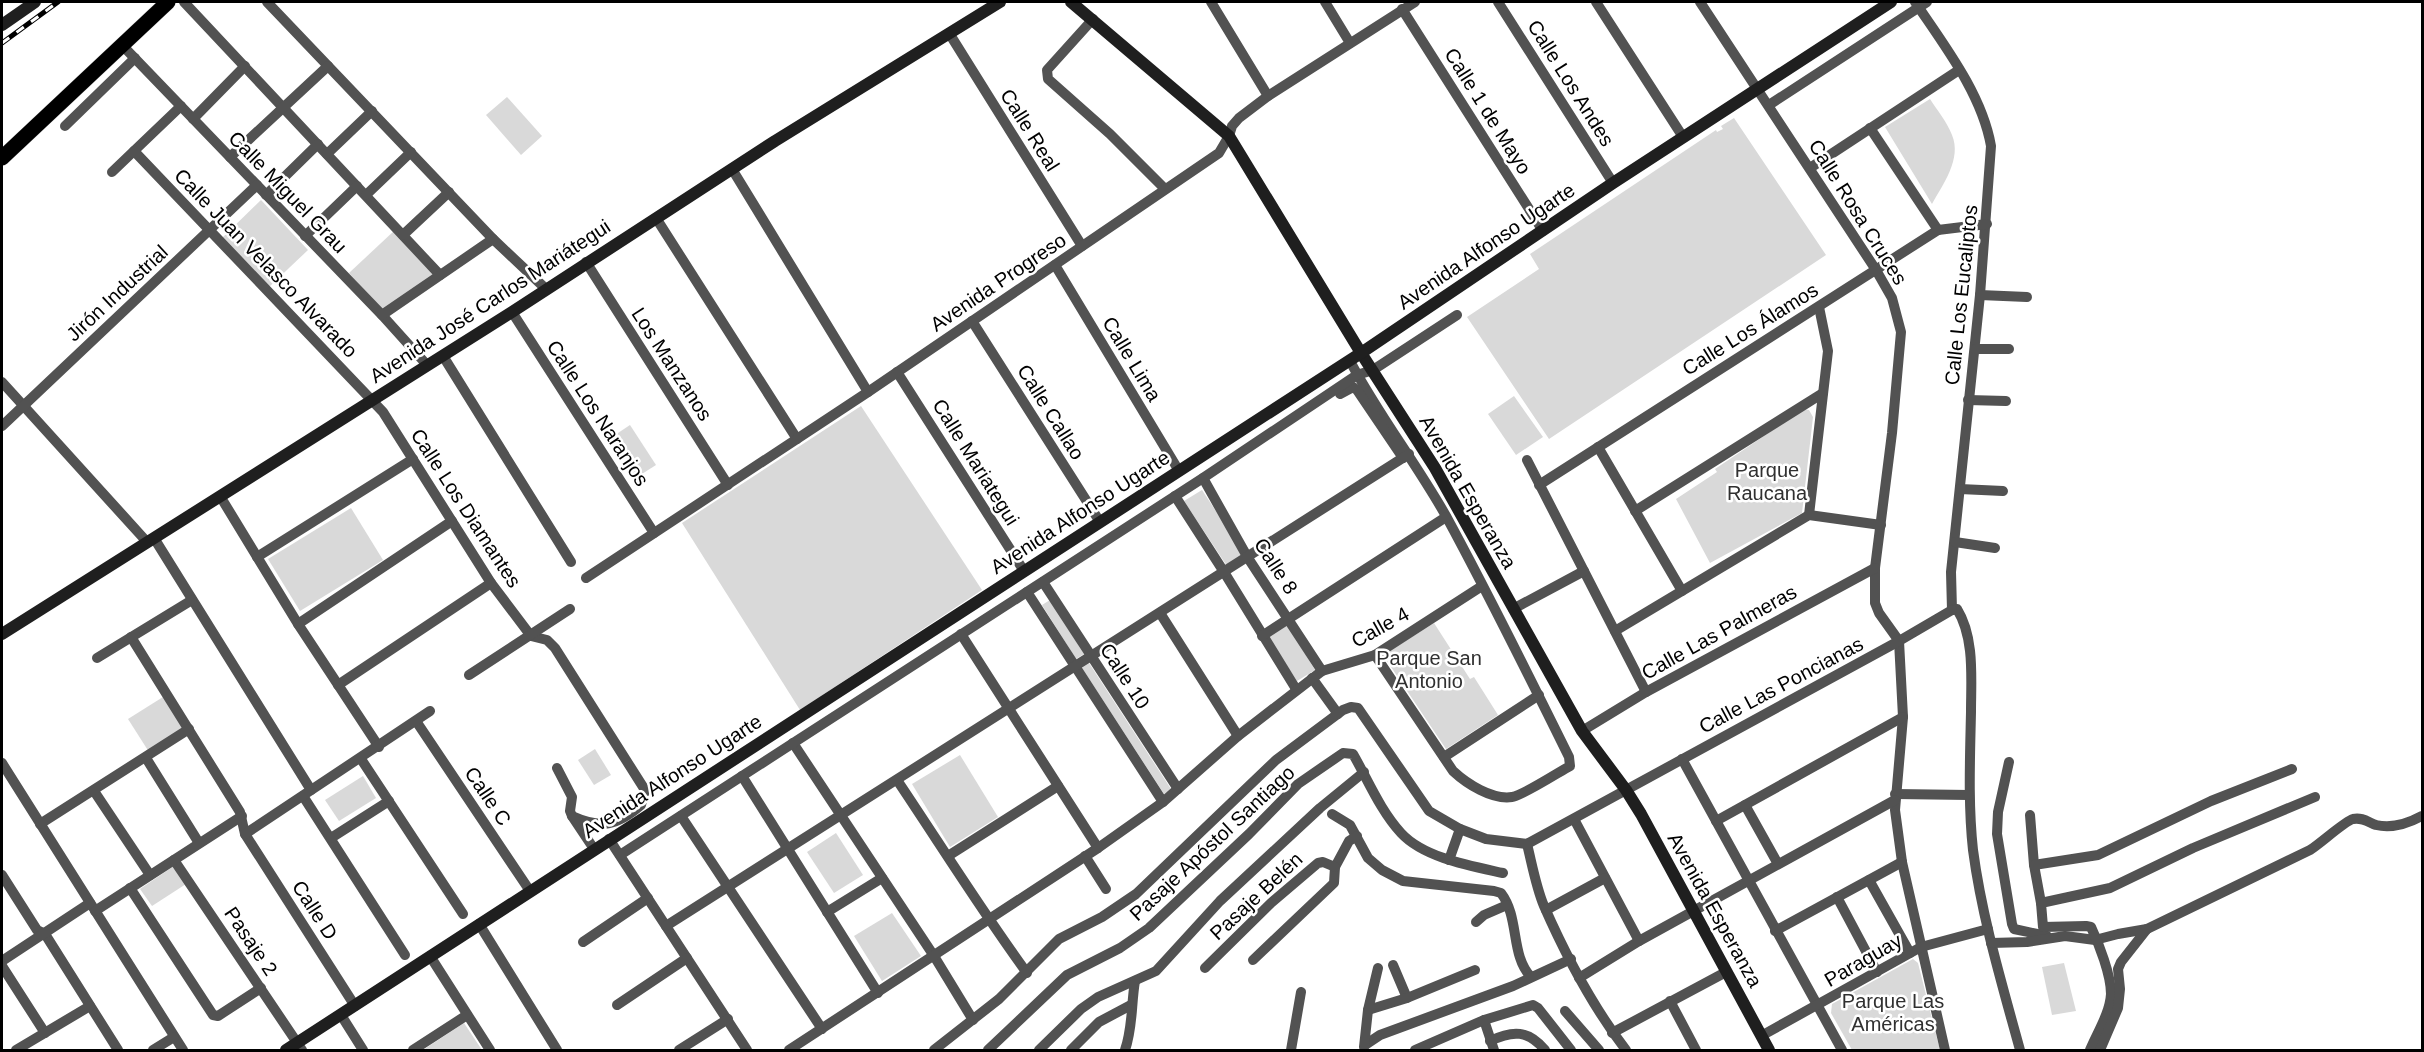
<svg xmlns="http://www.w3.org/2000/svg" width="2424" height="1052" font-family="Arial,sans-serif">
  <rect width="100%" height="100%" fill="#fff"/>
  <!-- green -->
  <g fill="#d9d9d9">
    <polygon points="507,97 542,136 521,155 486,115"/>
    <path d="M1930 99C1937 110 1947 122 1952 135 1962 159 1943 184 1932 204L1885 127Z"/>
    <polygon points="1734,118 1826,255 1549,439 1467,317 1539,269 1530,254 1716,130 1717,132 1723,129 1721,126"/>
    <polygon points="261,200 308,250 269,287 222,238"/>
    <polygon points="395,230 437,274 384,312 349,273"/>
    <polygon points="1514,396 1543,437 1516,455 1488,414"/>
    <polygon points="861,406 982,590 800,710 682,523"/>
    <polygon points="1804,409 1809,410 1813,417 1802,513 1710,563 1676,499 1717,472 1715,469"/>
    <polygon points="630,425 656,465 634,479 609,439"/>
    <polygon points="1202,490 1244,554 1227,566 1184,501"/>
    <polygon points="351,508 383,560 300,611 268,559"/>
    <polygon points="1050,600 1084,654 1076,659 1042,605"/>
    <polygon points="1434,623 1470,679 1474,677 1498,715 1446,749 1383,655"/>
    <polygon points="1287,624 1315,670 1297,681 1268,637"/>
    <polygon points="1089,663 1171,789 1164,794 1082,668"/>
    <polygon points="163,697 184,729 149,752 128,719"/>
    <polygon points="595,749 611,775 594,785 578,760"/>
    <polygon points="960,755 998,817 950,847 912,784"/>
    <polygon points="363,776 376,798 339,821 325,800"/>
    <polygon points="836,833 863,875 834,893 807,852"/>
    <polygon points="174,866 186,884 152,906 140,889"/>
    <polygon points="892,913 921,956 882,981 854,936"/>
    <polygon points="1913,959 1918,963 1940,1050 1852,1050 1831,1013 1832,1004"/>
    <polygon points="2064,963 2076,1011 2052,1015 2042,967"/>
    <polygon points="464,1023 482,1050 423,1050"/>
  </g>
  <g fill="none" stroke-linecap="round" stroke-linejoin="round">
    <!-- primary casing -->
    <g stroke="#dbdbdb" stroke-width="16">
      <polyline id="primary" points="2,158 168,2"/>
    </g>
    <!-- street -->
    <g stroke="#525252" stroke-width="10">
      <polyline points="184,2 440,275"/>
      <polyline points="267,2 493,239 546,289"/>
      <polyline points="1211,2 1268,96"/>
      <polyline points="1325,2 1350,43"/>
      <polyline points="1498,2 1613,183"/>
      <polyline points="1596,2 1683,137"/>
      <polyline points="1700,2 1876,270 1892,298 1901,332 1892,433 1875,568 1875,603 1879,613 1899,641 1903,717 1895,810 1902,862 1945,1050"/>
      <path d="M1915 2C1944 45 1982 94 1991 146L1980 295 1951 572 1952 610"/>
      <polyline points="1402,9 1543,231"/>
      <polyline points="1093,19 1047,70 1048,79 1110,134 1165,189"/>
      <polyline points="949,33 1082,246"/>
      <polyline points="122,45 382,315 427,365"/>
      <polyline points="1769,105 1927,2"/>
      <polyline points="193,119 245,66"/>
      <polyline points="65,126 135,58"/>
      <polyline points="1870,128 1938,230"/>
      <polyline points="134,151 383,412 491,583 531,636"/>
      <polyline points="327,154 372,111"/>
      <polyline points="230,157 328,66"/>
      <polyline points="1810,168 1959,70"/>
      <polyline points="732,169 868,392"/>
      <polyline points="112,172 181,106"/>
      <polyline points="266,195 318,144"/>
      <polyline points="366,195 411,152"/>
      <polyline points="656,218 797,439"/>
      <polyline points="403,235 449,192"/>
      <polyline points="305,236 357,186"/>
      <polyline points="586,262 728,485"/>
      <polyline points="1055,265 1179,471"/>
      <polyline points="1980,295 2027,297"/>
      <polyline points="512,312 654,533"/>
      <polyline points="382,315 493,239"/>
      <polyline points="972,321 1100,522"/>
      <polyline points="1975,349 2009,349"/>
      <polyline points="443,356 571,562"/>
      <path d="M1350 361C1378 414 1416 463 1446 516 1489 595 1529 676 1569 757L1570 766C1559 772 1522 796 1512 797 1492 800 1467 784 1453 771L1375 655"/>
      <polyline points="897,372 1024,571"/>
      <polyline points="2,382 147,542"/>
      <polyline points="1340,394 1353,387 1357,390 1403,458"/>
      <polyline points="1968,400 2006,401"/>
      <polyline points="2,426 257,185"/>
      <polyline points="1598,447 1682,591"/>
      <polyline points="1527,460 1646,692"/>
      <polyline points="1203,478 1248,558 1322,671"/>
      <polyline points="1539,485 1938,230 1987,224"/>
      <polyline points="1960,489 2003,491"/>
      <polyline points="220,496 298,624 379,747"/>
      <polyline points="1175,496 1224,572 1296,689"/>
      <polyline points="1635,511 1823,393"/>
      <polyline points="1809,515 1828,351 1819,307"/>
      <polyline points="154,538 311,790"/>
      <polyline points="1955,542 1995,548"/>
      <polyline points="257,557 413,459"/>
      <polyline points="586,578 868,392 1219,153 1229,136 1232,126 1239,118 1268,96 1415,2"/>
      <polyline points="1043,582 1178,789"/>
      <polyline points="1027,592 1163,802"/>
      <polyline points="1513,609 1584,571"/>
      <path d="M1952 610 1957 609C1975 638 1971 679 1971 712 1970 758 1968 804 1973 850 1982 918 2002 984 2020 1050"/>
      <polyline points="1160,613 1238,736"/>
      <polyline points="298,624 452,521"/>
      <polyline points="1615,631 1809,515 1881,525"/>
      <polyline points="961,634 1098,848"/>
      <path d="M531 636 547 640 555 648 645 790 641 805C617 826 601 829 572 816"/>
      <polyline points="1262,636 1446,517"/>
      <polyline points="131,637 240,812 245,834 355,1006"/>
      <polyline points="97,658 192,600"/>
      <polyline points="469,675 570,609"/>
      <polyline points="1312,678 1338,714"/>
      <polyline points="338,685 491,583"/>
      <polyline points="416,721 530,891"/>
      <polyline points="1582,731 1646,692 1875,568"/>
      <polyline points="793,743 934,956 973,1020"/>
      <polyline points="1444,757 1539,695"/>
      <polyline points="146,758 199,843"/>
      <polyline points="361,759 463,914"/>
      <polyline points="1682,759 1842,1050"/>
      <polyline points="2009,762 1998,812 1997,834 2012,924 2014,929 2047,936"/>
      <polyline points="2,763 183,1050"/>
      <polyline points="557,768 572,797 570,811 572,816 594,849"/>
      <polyline points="742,776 878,993"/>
      <path d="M897 780C940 844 981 910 1027 973"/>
      <polyline points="94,791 150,875"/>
      <polyline points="1895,794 1969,795"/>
      <polyline points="303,796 405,955"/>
      <polyline points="1745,805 1778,864"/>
      <path d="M1332 814 1350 825 1368 858 1382 870 1403 881 1494 891 1501 893C1520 918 1510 955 1531 977"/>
      <polyline points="2030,815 2034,865 2041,903"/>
      <polyline points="681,816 822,1029"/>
      <polyline points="1574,819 1639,941"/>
      <polyline points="1716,821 1903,717"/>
      <polyline points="40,824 189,729"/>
      <polyline points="245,834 430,711"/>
      <polyline points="331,838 389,801"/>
      <polyline points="609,839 747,1050"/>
      <path d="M1527 844C1532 864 1536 887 1544 906 1566 956 1593 1007 1626 1050"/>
      <polyline points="620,855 1203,478 1357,375 1373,370 1457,315"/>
      <polyline points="948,856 1058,786"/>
      <polyline points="1085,856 1106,889"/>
      <polyline points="174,860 302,1050"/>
      <polyline points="1449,860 1460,829"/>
      <polyline points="2034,865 2098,855 2211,801 2292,769"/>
      <polyline points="2,875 37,930 45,934 118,1050"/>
      <polyline points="1869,880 1910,953"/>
      <polyline points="130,888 213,1015 218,1016 261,988"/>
      <polyline points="1837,897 1877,972"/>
      <polyline points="1546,910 1605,878"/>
      <polyline points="95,911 242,816"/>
      <polyline points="827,912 882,878"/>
      <polyline points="1476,922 1484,915 1507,905"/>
      <polyline points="479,924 557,1050"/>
      <polyline points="666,926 1409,454"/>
      <polyline points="1775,931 1902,862"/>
      <polyline points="583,942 648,898"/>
      <path d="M1991 943 2027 942 2065 936 2095 940 2118 934 2147 929 2310 850C2321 843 2345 821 2353 819 2362 817 2368 822 2376 825 2392 829 2409 823 2422 816"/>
      <polyline points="430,956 490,1050"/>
      <polyline points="1253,960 1334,883 1335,867 1349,841 1357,836"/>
      <polyline points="2,961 90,903"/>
      <polyline points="1393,965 1407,998"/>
      <polyline points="2,966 45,1033"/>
      <polyline points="1205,968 1271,903 1318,863 1323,862 1335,867"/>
      <polyline points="1579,978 1639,941 1895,800"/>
      <polyline points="1670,1001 1696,1050"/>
      <polyline points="617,1005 687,958"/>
      <polyline points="1368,1010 1407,998 1475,970"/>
      <polyline points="1565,1011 1599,1050"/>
      <polyline points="341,1015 363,1050"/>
      <polyline points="1484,1020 1494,1050"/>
      <polyline points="1612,1033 1726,972"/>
      <polyline points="1761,1036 1921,947 1988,929"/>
      <path d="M1490 1041C1513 1030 1528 1030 1545 1050"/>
      <polyline points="1365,1045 1380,1035 1513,986 1571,959"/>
      <polyline points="1364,1047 1368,1010 1378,968"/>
      <polyline points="16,1050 90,1006"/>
      <polyline points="153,1050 174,1037"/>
      <polyline points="413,1050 467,1015"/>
      <polyline points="679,1050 728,1019"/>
      <polyline points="789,1050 1098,848 1163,802 1238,736 1322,671 1375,655 1482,586"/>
      <polyline points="934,1050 999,999 1059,939 1102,917 1136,894 1276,760 1343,710 1351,707 1358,708 1429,811 1460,829 1486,839 1527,844 1899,641 1952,610"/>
      <path d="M988 1050 1067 975 1120 948 1149 928 1249 834 1298 784 1343 753 1353 754C1368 780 1380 810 1401 833 1424 858 1471 866 1503 873"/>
      <polyline points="1039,1050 1081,1009 1098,997 1156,971 1220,901 1320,808 1364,772"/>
      <polyline points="1071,1050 1099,1022 1131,1005"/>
      <path d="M1125 1050C1133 1027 1131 1005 1135 981"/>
      <polyline points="1291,1050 1301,992"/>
      <polyline points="1415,1050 1484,1020 1533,1005 1538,1008 1571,1050"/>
      <path d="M2090 1050C2097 1033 2110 1013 2111 994 2111 975 2099 944 2091 927L2086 926 2043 927 2041 903 2110 888 2193 848 2315 797"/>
      <polyline points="2100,1050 2118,1008 2120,989 2118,969 2121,962 2147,929"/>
    </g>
    <!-- secondary -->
    <g stroke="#1f1f1f" stroke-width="12">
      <polyline points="1071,2 1229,136 1361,353 1435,468 1582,731 1626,790 1641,814 1769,1050"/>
      <polyline points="2,25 35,2"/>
      <polyline points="2,634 512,312 775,141 1000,2"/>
      <polyline points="286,1050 1361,353 1613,183 1891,2"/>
    </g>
    <!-- primary -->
    <use href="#primary" stroke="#000" stroke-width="15"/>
    <!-- rail casing -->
    <g stroke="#000" stroke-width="5">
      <polyline id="rail" points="2,43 58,2"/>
    </g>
    <!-- rail -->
    <use href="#rail" stroke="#fff" stroke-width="3" stroke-dasharray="9" stroke-linecap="butt"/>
  </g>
  <g text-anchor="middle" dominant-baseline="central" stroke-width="5" stroke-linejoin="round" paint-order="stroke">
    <!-- street labels -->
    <g font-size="20" fill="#000" stroke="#fff">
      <text transform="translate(1571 83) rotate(58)">Calle Los Andes</text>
      <text transform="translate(1488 111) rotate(58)">Calle 1 de Mayo</text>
      <text transform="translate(1030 130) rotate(58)">Calle Real</text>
      <text transform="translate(288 192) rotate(46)">Calle Miguel Grau</text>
      <text transform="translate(1858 212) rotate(58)">Calle Rosa Cruces</text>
      <text transform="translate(1486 246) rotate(-34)">Avenida Alfonso Ugarte</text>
      <text transform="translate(266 263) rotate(46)">Calle Juan Velasco Alvarado</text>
      <text transform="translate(998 282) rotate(-34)">Avenida Progreso</text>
      <text transform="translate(117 293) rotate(-43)">Jirón Industrial</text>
      <text transform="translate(1961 295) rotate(-84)">Calle Los Eucaliptos</text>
      <text transform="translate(490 301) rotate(-33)">Avenida José Carlos Mariátegui</text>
      <text transform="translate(1750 329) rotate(-32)">Calle Los Álamos</text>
      <text transform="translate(1132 359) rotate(59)">Calle Lima</text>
      <text transform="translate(672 364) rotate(57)">Los Manzanos</text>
      <text transform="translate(1051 412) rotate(58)">Calle Callao</text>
      <text transform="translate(598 413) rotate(57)">Calle Los Naranjos</text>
      <text transform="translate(976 462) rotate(58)">Calle Mariategui</text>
      <text transform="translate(1468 492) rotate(60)">Avenida Esperanza</text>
      <text transform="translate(466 508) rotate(57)">Calle Los Diamantes</text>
      <text transform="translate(1080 512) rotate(-33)">Avenida Alfonso Ugarte</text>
      <text transform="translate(1276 566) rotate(57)">Calle 8</text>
      <text transform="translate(1380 627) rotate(-29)">Calle 4</text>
      <text transform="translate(1719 632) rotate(-29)">Calle Las Palmeras</text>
      <text transform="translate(1125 676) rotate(57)">Calle 10</text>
      <text transform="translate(1781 685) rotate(-28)">Calle Las Poncianas</text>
      <text transform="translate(672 776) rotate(-33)">Avenida Alfonso Ugarte</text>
      <text transform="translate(488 796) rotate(56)">Calle C</text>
      <text transform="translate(1212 843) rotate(-43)">Pasaje Apóstol Santiago</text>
      <text transform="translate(1256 896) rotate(-43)">Pasaje Belén</text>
      <text transform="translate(315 910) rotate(57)">Calle D</text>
      <text transform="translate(1715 910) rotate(61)">Avenida Esperanza</text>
      <text transform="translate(251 941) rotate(56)">Pasaje 2</text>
      <text transform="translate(1863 960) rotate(-30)">Paraguay</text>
    </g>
    <!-- park labels -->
    <g font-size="20" fill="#303030" stroke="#fff">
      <text x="1767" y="470">Parque<tspan x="1767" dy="23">Raucana</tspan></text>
      <text x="1429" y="658">Parque San<tspan x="1429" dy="23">Antonio</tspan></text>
      <text x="1893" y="1001">Parque Las<tspan x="1893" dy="23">Américas</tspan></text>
    </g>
  </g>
  <!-- border -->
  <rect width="2424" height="1052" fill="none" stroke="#000000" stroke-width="6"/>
</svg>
